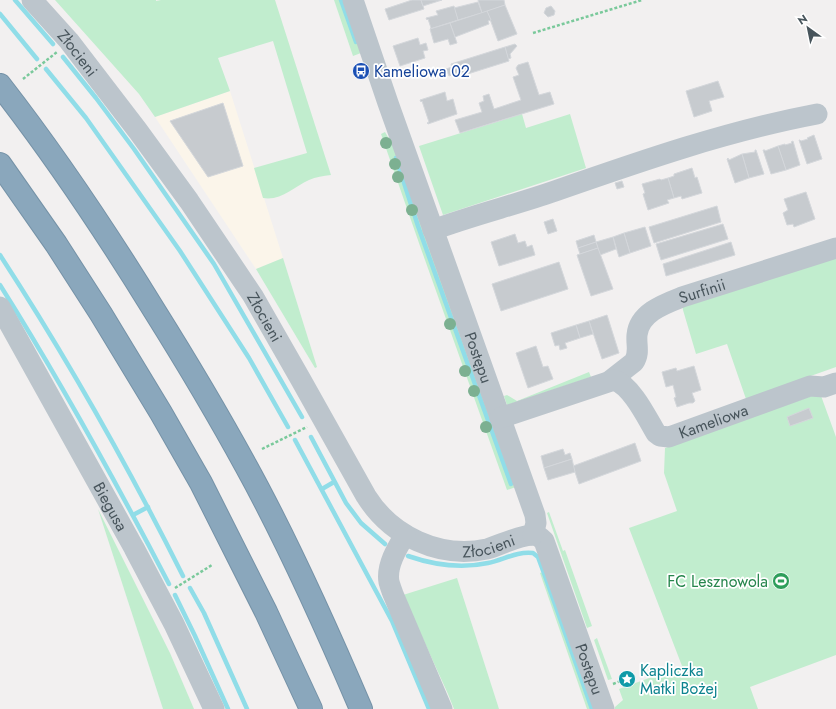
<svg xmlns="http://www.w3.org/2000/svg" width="836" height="709" font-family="Jost,sans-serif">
  <rect width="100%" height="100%" fill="#f2f0f0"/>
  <!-- commercial -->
  <polygon fill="#fbf5ea" points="230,91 283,258 256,269 155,117"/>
  <!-- green -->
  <g fill="#c1edce">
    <path d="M55 0H156V1L161 0H275L331 175C323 176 316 177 309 180 294 187 281 201 263 198L254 168 307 153 273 41 218 58 230 91 155 117 139 94Z"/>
    <polygon points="334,0 344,0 361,53 353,56"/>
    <polygon points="522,114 526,128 570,114 586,168 443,215 419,146"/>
    <polygon points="385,132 396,151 516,487 507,490 420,246 381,134"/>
    <polygon points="836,253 836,367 746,399 727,344 696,354 683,310 682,302"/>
    <polygon points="283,258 317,367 315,368 256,269"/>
    <polygon points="589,372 591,377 507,405 504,396 507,395 517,401"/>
    <polygon points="820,393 836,437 836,655 750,687 758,709 615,709 615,707 623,700 619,689 682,666 629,528 677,511 664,473 665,448"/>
    <polygon points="98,509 170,653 194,709 163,709"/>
    <polygon points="549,512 563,551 565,550 592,626 587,628 547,513"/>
    <polygon points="546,571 596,709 587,709 540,573"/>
    <polygon points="457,578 499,709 454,709 448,694 403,595"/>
    <polygon points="597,638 612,679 608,680 594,640"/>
  </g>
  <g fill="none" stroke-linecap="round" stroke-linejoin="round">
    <!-- stream -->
    <g stroke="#90dde8" stroke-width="4.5">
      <polyline points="15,0 53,44"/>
      <polyline points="341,0 356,42"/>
      <polyline points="0,14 37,59"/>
      <polyline points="63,57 96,98 134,149 214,264 302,417"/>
      <polyline points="46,69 86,118 180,251 249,358 288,427"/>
      <polyline points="396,158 418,226 511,484"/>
      <path d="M0 255C67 358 128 466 183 576"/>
      <path d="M0 285C61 382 116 482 169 584"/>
      <polyline points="311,437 346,503 361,523 385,544"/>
      <polyline points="295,440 392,621 429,709"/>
      <polyline points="322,489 334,482"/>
      <polyline points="133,515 148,507"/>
      <path d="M408 556C434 565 460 569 488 563 503 560 517 551 533 553L538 557 545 576 592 709"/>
      <polyline points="190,588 204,613 247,709"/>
      <polyline points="175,595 195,636 228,709"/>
    </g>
  </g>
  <!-- building -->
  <g fill="#c7cbcf" stroke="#d4d7db">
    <polygon points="412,0 421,0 424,9 389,20 385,9"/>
    <polygon points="421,0 442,0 423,6"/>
    <polygon points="478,0 504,0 505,5 482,13"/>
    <polygon points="478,2 482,13 458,20 454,8"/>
    <polygon points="505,5 517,34 498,41 487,11"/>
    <polygon points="454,6 458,20 430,29 431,28 428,19 427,20 426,18 438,15 436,11"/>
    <polygon points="551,6 555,11 554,15 548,17 544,13 546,8"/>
    <polygon points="487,11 491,20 488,21 489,24 455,37 450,23"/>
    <polygon points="450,23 457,43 450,45 448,39 434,43 430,29"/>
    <polygon points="418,38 420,45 426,43 428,50 423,51 425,58 400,66 393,46"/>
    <polygon points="515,44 517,46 510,54 511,58 508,59 505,47"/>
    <polygon points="505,47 509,61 455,78 451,64"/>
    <polygon points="528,62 539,95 550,92 554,104 460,133 455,120 482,112 479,103 484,101 483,96 489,94 494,109 521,100 513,77 519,75 516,68 518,65"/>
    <polygon points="452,67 454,74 449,76 446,69"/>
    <polygon points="718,81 724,97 709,101 712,111 694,117 686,91"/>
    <polygon points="445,92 447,101 453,99 457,114 428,124 427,123 429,122 422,101 421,102 420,100"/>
    <polygon points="223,103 243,166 208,177 170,121"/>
    <polygon points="814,135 822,159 807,164 799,140 800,140 801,141 808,139 807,138"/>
    <polygon points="793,141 800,165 786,170 778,146 785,144 785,145 792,143 791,142"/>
    <polygon points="778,146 786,170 771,174 763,150 765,150 765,151"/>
    <polygon points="755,150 756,150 764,174 749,178 742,154 755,152"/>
    <polygon points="742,154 749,178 735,183 727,159 728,158 729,160"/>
    <polygon points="692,168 695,178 697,177 702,193 682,199 681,196 674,198 668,178 674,176 674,174"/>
    <polygon points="668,178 674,198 667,200 669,203 648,210 643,194 645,193 642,184 660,179 661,180"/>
    <polygon points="622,181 624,187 617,189 615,183"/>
    <polygon points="806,192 815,219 794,227 793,224 787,225 783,213 788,210 784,199"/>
    <polygon points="717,206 721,222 654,243 649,227"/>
    <polygon points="553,219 557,231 548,234 544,222"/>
    <polygon points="723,224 728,239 661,260 656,244"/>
    <polygon points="645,227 651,246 630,253 624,233"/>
    <polygon points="624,233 630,253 619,257 613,237"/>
    <polygon points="515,234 518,243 525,241 527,247 532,245 535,255 499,266 491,242"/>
    <polygon points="594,235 596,242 578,248 576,241"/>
    <polygon points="613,237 616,249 600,255 596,242"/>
    <polygon points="596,242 598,248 580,254 578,248"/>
    <polygon points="731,242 735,255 666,276 663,264"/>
    <polygon points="598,248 613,289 591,296 577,255"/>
    <polygon points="559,262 568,289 501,311 492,284"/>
    <polygon points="607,315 619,353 602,359 589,321"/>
    <polygon points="589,321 593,334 580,338 576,325"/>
    <polygon points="576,325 580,338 565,343 567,348 560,350 559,345 555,346 551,333"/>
    <polygon points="536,346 543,367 548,366 553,379 528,388 516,353"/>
    <polygon points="694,366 701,390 692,393 695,401 693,403 689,403 677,407 674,398 676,397 673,385 666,387 662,372 676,368 677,371"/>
    <polygon points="809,408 813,418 790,426 787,417"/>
    <polygon points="635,443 641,461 579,484 573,466"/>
    <polygon points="563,449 565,455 570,453 572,459 544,468 541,456"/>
    <polygon points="572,459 575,472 548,480 544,468"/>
  </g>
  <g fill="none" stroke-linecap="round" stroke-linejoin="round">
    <!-- highway casing -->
    <g stroke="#7592a7" stroke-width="24">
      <g id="highway">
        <path d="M0 85C56 157 106 232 154 310 186 361 217 413 246 466 289 544 326 627 361 709"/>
        <polyline points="0,164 56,244 101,314 161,413 201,483 266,612 311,709"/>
      </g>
    </g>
    <!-- path -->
    <g stroke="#7ac99b" stroke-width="2.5" stroke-dasharray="3 2" stroke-linecap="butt">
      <polyline points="533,33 642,0"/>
      <polyline points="23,79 57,52"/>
      <polyline points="262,449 307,427"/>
      <polyline points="175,588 212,565"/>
      <polygon points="629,674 632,680 624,683 622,677"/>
      <polyline points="613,684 623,680"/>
    </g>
    <!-- minor -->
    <g stroke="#bcc5cc" stroke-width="21">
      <path id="s1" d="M32 0 69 41 138 131 189 201 253 296 301 380 366 496C391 536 439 559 487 549 501 545 519 535 533 535 538 535 541 538 544 541L604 709"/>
      <path id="s2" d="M353 0 388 103 535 515 536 523 533 535"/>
      <path d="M433 230C473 215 515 205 555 191 641 161 727 131 817 114"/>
      <path id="s3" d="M0 307 134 548 174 624 214 709"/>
      <path id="s4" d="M611 380 634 362C640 353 636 345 637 335 639 313 664 304 682 297L836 248"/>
      <path id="s5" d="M500 418 614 380C632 386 647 418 656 433L660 436 669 437 810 386 824 387 836 383"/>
      <path d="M405 535C397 548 386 566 389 582 390 586 392 591 393 594L442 709"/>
    </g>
    <!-- highway -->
    <use href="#highway" stroke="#8aa7bc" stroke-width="22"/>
  </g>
  <!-- trees -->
  <g fill="#7cb091">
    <circle cx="386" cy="143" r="6"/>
    <circle cx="395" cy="164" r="6"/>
    <circle cx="398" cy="177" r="6"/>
    <circle cx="412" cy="210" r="6"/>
    <circle cx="450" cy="324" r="6"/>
    <circle cx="465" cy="371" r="6"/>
    <circle cx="474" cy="391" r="6"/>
    <circle cx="486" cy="427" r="6"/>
  </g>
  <!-- icons -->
  <defs>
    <g id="bus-disc" transform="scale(0.9)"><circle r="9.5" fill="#1a4fb4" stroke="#fff"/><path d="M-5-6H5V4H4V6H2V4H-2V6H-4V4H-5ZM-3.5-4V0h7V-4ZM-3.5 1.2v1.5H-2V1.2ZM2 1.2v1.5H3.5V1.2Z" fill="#fff"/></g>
    <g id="stadium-disc" transform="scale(0.9)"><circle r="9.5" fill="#2e9e5b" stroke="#fff"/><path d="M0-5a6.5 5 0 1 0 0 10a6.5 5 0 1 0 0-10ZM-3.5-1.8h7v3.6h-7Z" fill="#fff"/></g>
    <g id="sight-disc" transform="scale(0.9)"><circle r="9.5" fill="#0f9aa8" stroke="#fff"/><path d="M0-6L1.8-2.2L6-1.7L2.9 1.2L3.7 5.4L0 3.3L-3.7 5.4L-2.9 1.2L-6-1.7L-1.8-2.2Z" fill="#fff"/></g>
  </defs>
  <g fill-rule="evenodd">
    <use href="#bus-disc" x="361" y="71"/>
    <use href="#stadium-disc" x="781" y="581"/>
    <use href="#sight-disc" x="627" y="679"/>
  </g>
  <g text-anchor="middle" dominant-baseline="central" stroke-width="3.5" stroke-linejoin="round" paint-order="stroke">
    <!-- street labels -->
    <g font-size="16" fill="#48555c" stroke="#fff">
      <text stroke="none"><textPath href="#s1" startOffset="70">Złocieni</textPath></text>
      <text stroke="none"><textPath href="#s4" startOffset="140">Surfinii</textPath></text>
      <text stroke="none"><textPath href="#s1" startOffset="394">Złocieni</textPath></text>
      <text stroke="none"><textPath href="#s2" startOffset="379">Postępu</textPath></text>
      <text stroke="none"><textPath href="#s5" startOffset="250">Kameliowa</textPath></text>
      <text stroke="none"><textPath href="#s3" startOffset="228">Biegusa</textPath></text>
      <text stroke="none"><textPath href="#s1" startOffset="742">Złocieni</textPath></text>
      <text stroke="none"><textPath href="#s1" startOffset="937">Postępu</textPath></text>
    </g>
    <!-- transit labels -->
    <g font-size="16" fill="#164399" stroke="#fff" text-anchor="start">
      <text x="374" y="71">Kameliowa 02</text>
    </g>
    <!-- leisure labels -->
    <g font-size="16" fill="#27864d" stroke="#fff" text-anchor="end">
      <text x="768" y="581">FC Lesznowola</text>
    </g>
    <!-- culture labels -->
    <g font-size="16" fill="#0d838f" stroke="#fff" text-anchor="start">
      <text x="640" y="670">Kapliczka<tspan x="640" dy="18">Matki Bożej</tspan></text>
    </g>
  </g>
  <!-- north arrow -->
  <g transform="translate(808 28) rotate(327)" stroke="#ffffff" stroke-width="3" paint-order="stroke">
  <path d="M0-3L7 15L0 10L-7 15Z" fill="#48555c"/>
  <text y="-6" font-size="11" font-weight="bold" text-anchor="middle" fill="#48555c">N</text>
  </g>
</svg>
